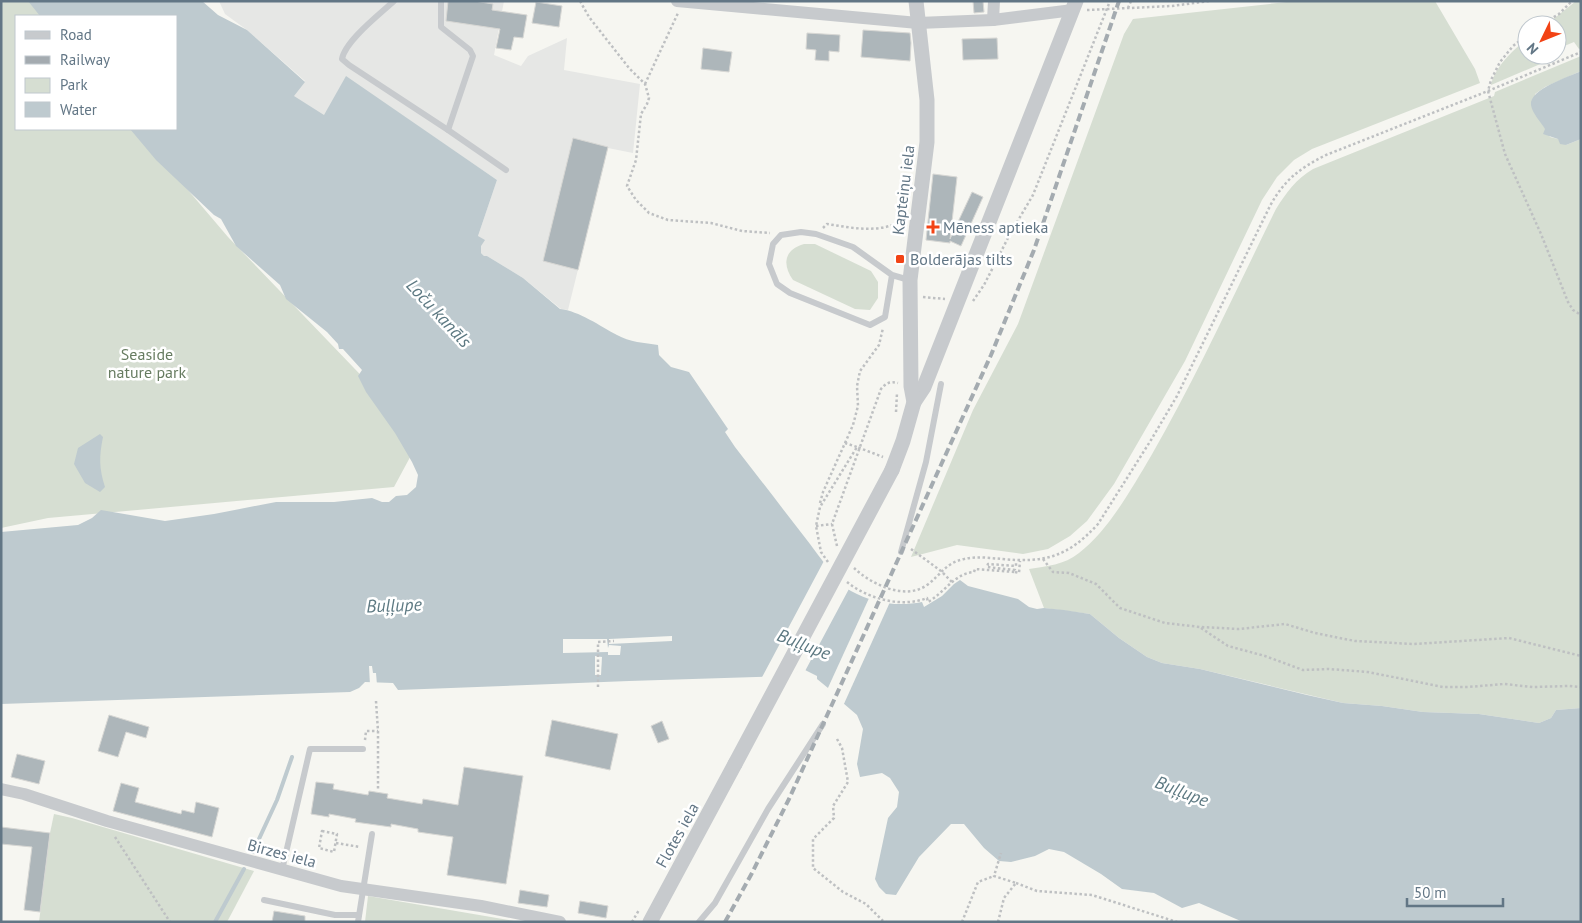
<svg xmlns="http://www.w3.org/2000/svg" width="1582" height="923" font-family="'PT Sans',sans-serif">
  <rect width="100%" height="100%" fill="#f6f6f1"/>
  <!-- built -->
  <polygon fill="#e6e7e5" points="219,1 504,1 494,55 521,66 528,56 567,38 564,70 640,84 633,153 608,148 568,310 561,309 523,278 487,256 484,256 481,253 481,246 478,236 497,180 346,77 324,116 293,96 305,81 247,30 225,14"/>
  <!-- green -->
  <g fill="#d6ded2">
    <polygon points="1,1 36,1 48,16 16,16 16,129 136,129 228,237 403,419 415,448 394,487 48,518 1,528"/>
    <polygon points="1296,1 1435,1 1475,69 1480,83 1312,149 1294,160 1277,177 1262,200 1185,361 1114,484 1087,521 1070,536 1048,549 1023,554 957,545 911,557 973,410 1018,324 1124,34 1133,19"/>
    <polygon points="1576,1 1581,1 1581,48 1579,49 1574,42 1557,49 1557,25 1546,25"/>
    <path d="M1527 39V55H1552V59L1491 85C1495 67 1513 50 1527 39Z"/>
    <path d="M1581 56V71L1545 87 1535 94 1541 121 1550 137 1558 139 1566 145 1581 139V708L1556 710 1551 718 1539 723 1479 714 1423 712 1382 706 1343 703 1200 669 1162 663 1147 657 1119 638 1090 614 1044 608 1029 569C1047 566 1064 565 1079 553 1108 531 1132 488 1151 456 1197 376 1235 292 1276 209 1286 193 1296 179 1313 169L1494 96 1495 92Z"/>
    <path d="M804 244H815L871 271 878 282V298L870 310 855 309 793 280C782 264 784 250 804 244Z"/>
    <polygon points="54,814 72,818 254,871 227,922 39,922 50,833"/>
    <polygon points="368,896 520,922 365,922"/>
  </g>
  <!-- water -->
  <g fill="#becacf">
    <path d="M28 1H202L218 15 247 30 305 82 294 96 324 115 346 76 497 180 478 236 485 240 481 246V253L484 256H487L523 278 560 309C579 311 600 326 617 335 629 342 645 343 658 345L659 355 671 367 689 372 728 429 725 432 735 447C760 479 785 512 810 544 819 556 839 584 851 591 873 603 897 607 922 602L924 607 942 596 954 584 960 580 968 586 1018 599 1029 607 1037 609 1044 608 1064 610 1090 614 1119 638 1147 657 1162 663 1200 669 1307 695 1343 703 1382 706 1423 712 1479 714 1539 723 1551 718 1556 710 1581 708V922H1243L1199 903 1182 908 1154 893 1122 889 1101 874 1064 852 1049 849 1035 856 1011 862 999 861 984 848 964 824H951L919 857 896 895 886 894 879 887 875 879 888 818 897 807 899 792 890 778 882 773 860 777 857 764 863 729 857 715 843 703 828 688 817 679V676L801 668 792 676 629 681 398 690 393 683 365 682 359 688 350 692 1 704V532L78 525 92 518 101 510 165 521 214 514 276 502H334L372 498 382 502H389L396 496 407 495 416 487 418 475 412 462 395 433 366 392 358 376 362 370 343 349H339L338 344 327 332 286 299 280 285 236 246 221 219 214 215 156 160 130 129H176V16H40Z"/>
    <path d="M1581 71V139L1566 145 1560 144 1558 139 1543 134 1545 129C1541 122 1532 113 1531 105 1529 89 1569 77 1581 71Z"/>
    <path d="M100 434 103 437C99 457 99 468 105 487L100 492 85 483 74 464 78 448Z"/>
  </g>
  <!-- pier -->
  <g fill="#f6f6f1">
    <polygon points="825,559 850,587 804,673 800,671 797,672 792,679 761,679"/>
    <polygon points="870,596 890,602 843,706 827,690"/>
    <polygon points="672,636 672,641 609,644 609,639"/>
    <polygon points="563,639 607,639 608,648 609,645 621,646 620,655 608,655 608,652 563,653"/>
    <polygon points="595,656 602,657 601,675 595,675"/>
    <polygon points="369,666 372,666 373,673 376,673 377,685 370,685"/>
  </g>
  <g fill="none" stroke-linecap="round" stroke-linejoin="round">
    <!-- stream -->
    <g stroke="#becacf" stroke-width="4">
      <polyline points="253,852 277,800 292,757"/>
      <polyline points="215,922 244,869"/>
    </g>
  </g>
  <!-- building -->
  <g fill="#adb6ba" stroke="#d7d7d4">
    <polygon points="448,1 474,1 493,4 492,10 527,15 523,38 514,37 511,50 496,48 500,29 446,21"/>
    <polygon points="973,1 983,1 984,12 974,13"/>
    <polygon points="536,2 562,6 559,27 532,23"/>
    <polygon points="863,30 910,33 911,43 910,61 861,57"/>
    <polygon points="807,33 840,35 839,52 829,51 829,61 815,60 816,50 806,49"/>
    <polygon points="997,38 998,59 963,60 962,39"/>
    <polygon points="703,48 732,52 729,72 701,69"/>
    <polygon points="573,138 608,147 578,270 543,261"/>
    <polygon points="933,174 957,177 950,239 972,192 983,197 961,246 950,241 950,243 926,240"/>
    <polygon points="109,715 149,727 146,738 126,732 118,757 98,751"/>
    <polygon points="552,720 618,734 610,770 545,756"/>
    <polygon points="662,721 669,739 658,743 651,726"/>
    <polygon points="17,754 45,761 39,784 11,777"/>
    <polygon points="464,767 523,776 506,884 447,875 453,837 418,832 418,829 391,824 391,827 355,822 356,819 329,814 329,817 311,814 316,782 334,784 333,789 368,795 369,791 388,794 387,798 422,804 423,799 458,805"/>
    <polygon points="121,783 139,788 135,802 181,814 182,810 194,813 196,802 219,808 212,837 113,811"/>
    <polygon points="1,827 50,833 40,912 24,910 32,847 1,844"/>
    <polygon points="520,890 549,895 547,907 518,903"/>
    <polygon points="580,901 608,906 606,918 578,913"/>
    <polygon points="274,911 305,916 305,922 272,922"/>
  </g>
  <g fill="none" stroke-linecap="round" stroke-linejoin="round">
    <!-- path -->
    <g stroke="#bec0c2" stroke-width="2.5" stroke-dasharray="2.5 2.5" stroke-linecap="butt">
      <polyline points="580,1 589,17 629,68 645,84 649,98 647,104 641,114 636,160 627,186 636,200 649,213 668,220 711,223 742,231 770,233"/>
      <polyline points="1128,8 1131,1"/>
      <polyline points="1087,10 1172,6 1209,1"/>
      <polyline points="1541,25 1559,14 1572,1"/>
      <polyline points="1527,35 1513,46 1500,62 1491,80 1488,91 1505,154 1541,234 1568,302 1573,310 1581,315"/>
      <polyline points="645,84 678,13"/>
      <path d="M823 228 827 224C853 228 880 234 903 220"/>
      <polyline points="923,297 945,299"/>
      <polyline points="973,301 984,285 1010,234 1033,195 1110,1"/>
      <polyline points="896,412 897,393"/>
      <polyline points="845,443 853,425 858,406 857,386 860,371 879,345 883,328"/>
      <polyline points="820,503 823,492 845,443 857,447"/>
      <polyline points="816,526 832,524"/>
      <path d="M837 546 832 524 881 389C886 383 890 381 898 383"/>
      <polyline points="911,549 941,571 952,582"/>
      <polyline points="1043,559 1053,572 1069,573 1096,584 1120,608 1165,623 1200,627 1239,629 1285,624 1315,633 1355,641 1414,644 1509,638 1581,656"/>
      <polyline points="828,562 821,552 816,526 820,507 857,447 883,457"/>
      <path d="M854 568C871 584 905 601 927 585 941 575 945 563 964 559 976 556 990 558 1002 559 1045 563 1068 557 1098 524L1151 440 1177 396 1270 206C1284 180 1300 168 1326 155L1488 91 1581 52"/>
      <polyline points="1015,572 1019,573 1020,561"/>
      <path d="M847 582C868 599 902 608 927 598L928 602C944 593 955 573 974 572L975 569 1015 572V570L987 567 988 564 1016 566V561"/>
      <polyline points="1201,628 1228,646 1265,656 1303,670 1329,669 1368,672 1443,687 1468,687 1504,684 1533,687 1569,686 1581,687"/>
      <polyline points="598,687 598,642 614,641"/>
      <polyline points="376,701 378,731 378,789"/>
      <polyline points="837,739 842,748 848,782 833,806 834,818 813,839 813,868 843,892 866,904 883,921 886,922"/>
      <polyline points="365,740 366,731 378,731"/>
      <polygon points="322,831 337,834 334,852 319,848"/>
      <polyline points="115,837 170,922"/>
      <polyline points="336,843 360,847"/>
      <polyline points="1016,883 1037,891 1092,895 1177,922"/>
      <polyline points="632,922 639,910"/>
      <polyline points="962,922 978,882 994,876"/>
      <polyline points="998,922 1004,898 1016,883 994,876 1001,853"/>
    </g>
    <!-- service -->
    <g stroke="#c7cacd" stroke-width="6">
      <path d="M394 1C380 14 345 41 342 59L349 65 448 130 506 170"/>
      <polyline points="441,1 441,27 470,50 473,56 448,130"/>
      <polyline points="892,275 853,247 816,234 801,232 781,235 773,244 769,264 777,284 790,293 870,325 885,317 892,275 909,280"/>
      <polyline points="901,552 926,462 941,384"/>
      <polyline points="282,870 310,749 363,749"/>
      <polyline points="264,900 335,915 359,915"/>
      <polyline points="358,922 372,834"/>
      <polyline points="699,922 715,903 768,809 823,724"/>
    </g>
    <!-- minor -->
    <g stroke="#c7cacd" stroke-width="12">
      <polyline points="677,1 918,23 993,20 1073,10"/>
      <polyline points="993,20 994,1"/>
      <polyline points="1,789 24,794 107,821 341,886 481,906 560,922"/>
    </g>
    <!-- tertiary -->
    <g stroke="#c7cacd" stroke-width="15">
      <polyline points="914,402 924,387 1076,1"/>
      <polyline points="892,470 903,441 914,402 911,386 910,280 927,142 927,100 916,1"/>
      <polyline points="650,922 735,764"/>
    </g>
    <!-- rail -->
    <polyline stroke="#a4abb0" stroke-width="4" stroke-dasharray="8 4" stroke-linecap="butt" points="725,922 752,873 789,799 991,355 1034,250 1119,1"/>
    <!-- tertiary-bridge -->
    <polyline stroke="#c7cacd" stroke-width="15" points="735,764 892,470"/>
  </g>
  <!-- markers -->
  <g fill="#f24315" stroke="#fff" stroke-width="2">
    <path d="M930.5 219.5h5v5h5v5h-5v5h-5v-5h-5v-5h5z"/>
    <rect x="895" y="254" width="10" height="10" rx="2.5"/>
  </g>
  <g text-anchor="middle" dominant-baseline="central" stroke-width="5" stroke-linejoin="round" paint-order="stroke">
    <!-- street labels -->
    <g font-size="16" fill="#627685" stroke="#fff">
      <text transform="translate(903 190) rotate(-83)">Kapteiņu iela</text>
      <text transform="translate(677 835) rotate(-61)">Flotes iela</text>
      <text transform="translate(282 853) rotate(15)">Birzes iela</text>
    </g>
    <!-- poi labels -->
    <g font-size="16" fill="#627685" stroke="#fff" text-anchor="start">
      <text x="943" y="227">Mēness aptieka</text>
      <text x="910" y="259">Bolderājas tilts</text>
    </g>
    <!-- park labels -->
    <g font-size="16" fill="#677c61" stroke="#fff">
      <text x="147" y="354">Seaside<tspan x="147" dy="18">nature park</tspan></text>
    </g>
    <!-- water labels -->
    <g font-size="18" font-style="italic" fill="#5d7982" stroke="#fff">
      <text transform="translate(439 313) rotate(47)">Loču kanāls</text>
      <text transform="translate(394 605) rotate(-2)">Buļļupe</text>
      <text transform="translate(804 644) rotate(21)">Buļļupe</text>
      <text transform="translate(1182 791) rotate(21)">Buļļupe</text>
    </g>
  </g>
  <!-- border -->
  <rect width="1582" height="923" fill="none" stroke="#627685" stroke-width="5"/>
  <!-- legend -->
  <rect x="15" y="15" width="162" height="115" fill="#ffffff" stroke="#c0c8ce"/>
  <rect x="25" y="31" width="25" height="8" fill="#c7cacd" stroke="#c0c8ce"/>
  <text x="60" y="40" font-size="15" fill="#627685">Road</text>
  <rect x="25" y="56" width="25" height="8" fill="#a4abb0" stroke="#c0c8ce"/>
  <text x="60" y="65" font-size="15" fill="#627685">Railway</text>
  <rect x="25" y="78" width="25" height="15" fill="#d6ded2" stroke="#c0c8ce"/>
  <text x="60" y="90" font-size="15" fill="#627685">Park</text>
  <rect x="25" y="102" width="25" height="15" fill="#becacf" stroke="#c0c8ce"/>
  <text x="60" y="115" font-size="15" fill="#627685">Water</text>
  <!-- north arrow -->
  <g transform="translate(1542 40) rotate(227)"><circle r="24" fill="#ffffff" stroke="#c0c8ce"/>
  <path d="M0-4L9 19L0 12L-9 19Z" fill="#f24315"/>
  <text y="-8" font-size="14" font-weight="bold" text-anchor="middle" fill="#627685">N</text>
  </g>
  <!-- scale -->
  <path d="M1407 898v8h96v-8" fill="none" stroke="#627685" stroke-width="2.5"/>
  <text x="1414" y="898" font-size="15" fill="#627685" stroke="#ffffff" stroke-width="4" paint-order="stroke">50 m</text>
</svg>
